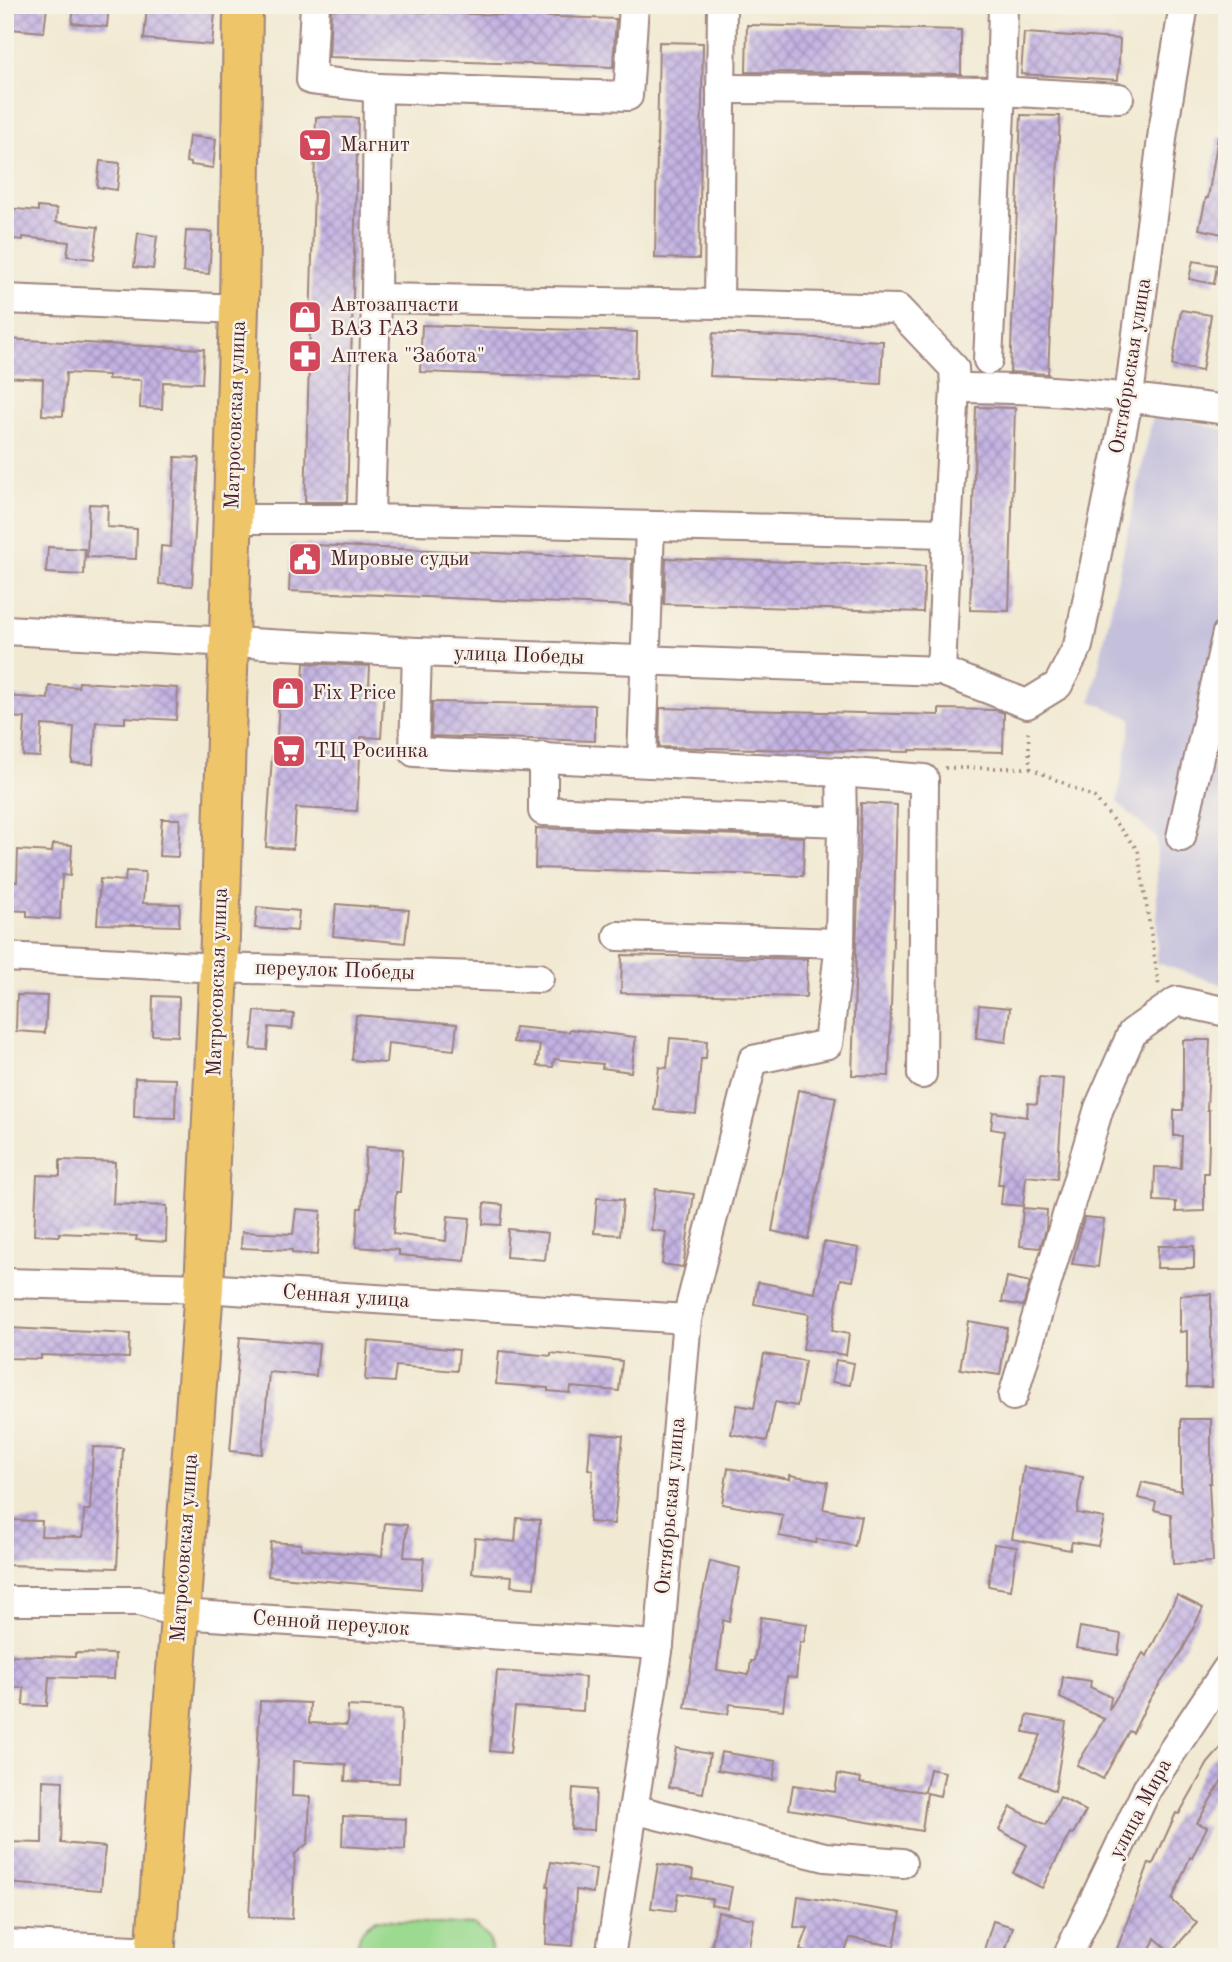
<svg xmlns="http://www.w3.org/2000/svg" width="1232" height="1962" font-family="'Old Standard TT',serif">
  <defs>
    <pattern id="building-cross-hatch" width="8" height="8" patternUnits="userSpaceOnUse" patternTransform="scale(1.75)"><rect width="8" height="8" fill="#c2b2e3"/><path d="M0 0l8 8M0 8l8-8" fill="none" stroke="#a090b8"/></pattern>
  </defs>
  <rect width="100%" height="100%" fill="#f7f3e8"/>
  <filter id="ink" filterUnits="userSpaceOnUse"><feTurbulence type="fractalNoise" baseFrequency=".0143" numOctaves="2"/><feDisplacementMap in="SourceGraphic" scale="14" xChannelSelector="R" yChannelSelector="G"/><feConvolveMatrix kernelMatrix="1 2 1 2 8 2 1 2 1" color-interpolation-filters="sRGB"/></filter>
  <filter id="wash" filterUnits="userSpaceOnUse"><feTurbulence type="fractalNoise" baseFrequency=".00686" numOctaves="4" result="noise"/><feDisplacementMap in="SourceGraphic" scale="28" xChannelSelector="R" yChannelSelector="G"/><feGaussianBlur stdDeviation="1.57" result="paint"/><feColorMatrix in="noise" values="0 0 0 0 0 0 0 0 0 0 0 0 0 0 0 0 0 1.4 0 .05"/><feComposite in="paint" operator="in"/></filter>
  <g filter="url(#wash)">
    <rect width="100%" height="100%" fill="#f1e9d2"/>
    <!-- industrial -->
    <polygon fill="#c4c0db" points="1154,411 1227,431 1227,804 1223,821 1227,822 1227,986 1157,963 1157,838 1117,802 1132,719 1091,701"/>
    <!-- park -->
    <path fill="#9bda90" stroke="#727c5e" stroke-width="2" d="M377 1919 473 1925C486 1933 493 1941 492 1957H356C358 1938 359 1928 377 1919Z"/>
    <g id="blocks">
      <!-- building -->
      <g fill="url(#building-cross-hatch)">
        <polygon points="13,5 47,7 44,32 10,29"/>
        <polygon points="74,5 109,5 107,27 72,23"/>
        <polygon points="147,6 215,12 212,45 144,39"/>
        <polygon points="331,9 616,19 613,67 329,57"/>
        <polygon points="747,25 961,30 961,74 746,72"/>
        <polygon points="1024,33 1120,39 1118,80 1021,74"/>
        <polygon points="659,42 703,43 699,259 655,258"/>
        <polygon points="1021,115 1060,116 1048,374 1010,372"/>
        <polygon points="316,117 358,118 347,502 305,502"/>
        <polygon points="189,136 216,139 213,168 191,165 191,163 186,162"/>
        <polygon points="1218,137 1227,138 1227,235 1199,229 1206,198 1208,198"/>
        <polygon points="100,161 120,163 117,190 97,187"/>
        <polygon points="38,207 57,209 56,222 98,227 94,259 67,256 69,242 23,237 23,240 5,238 5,208 38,211"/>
        <polygon points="186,231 212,232 209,274 183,272"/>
        <polygon points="138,233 157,236 153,269 134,267"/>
        <polygon points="1193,261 1217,265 1214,284 1189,279"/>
        <polygon points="1181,310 1211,315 1202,371 1172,366"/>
        <polygon points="422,325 637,332 636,379 420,372"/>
        <polygon points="713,333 883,341 881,384 710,376"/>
        <polygon points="5,339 204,349 202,383 163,382 162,409 140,408 141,380 108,379 108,375 66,373 63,416 42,415 43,379 5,377"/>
        <polygon points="976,407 1015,408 1009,611 970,610"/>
        <polygon points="175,457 199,458 192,586 159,584 161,546 171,547"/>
        <polygon points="89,504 108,505 107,527 137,529 136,559 87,557"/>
        <polygon points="291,544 632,559 631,606 289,591"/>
        <polygon points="48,547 85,549 84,575 46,573"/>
        <polygon points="666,558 925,566 923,612 664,604"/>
        <polygon points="304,663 370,666 369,686 384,687 381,738 361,737 357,811 296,808 293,849 266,847 272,756 276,756 280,683 303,684"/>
        <polygon points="79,682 178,688 176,720 125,717 125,723 96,722 93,764 72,763 74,727 42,725 40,757 23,756 25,718 5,717 5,696 48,699 49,686 78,687"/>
        <polygon points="432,702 595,705 595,741 431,736"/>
        <polygon points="660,708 939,715 939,709 996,710 1004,713 1003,752 910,750 910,752 659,747"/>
        <polygon points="861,803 897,805 889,1076 852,1075"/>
        <polygon points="162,819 180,819 178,857 159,856"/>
        <polygon points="536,828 804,837 803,876 535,868"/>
        <polygon points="53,844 72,845 70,876 62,875 60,919 27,917 27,911 5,910 5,882 17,882 18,850 52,852"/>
        <polygon points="126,871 145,872 143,903 180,904 179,926 97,924 100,879 125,881"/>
        <polygon points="336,904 409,910 405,943 333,936"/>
        <polygon points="257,907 299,911 297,931 255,928"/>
        <polygon points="622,955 807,959 806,997 621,993"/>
        <polygon points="17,995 47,996 45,1033 16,1031"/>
        <polygon points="153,996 179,997 178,1036 152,1035"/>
        <polygon points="979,1005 1010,1008 1006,1042 976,1038"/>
        <polygon points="255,1011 294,1014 292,1029 269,1027 267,1050 251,1049"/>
        <polygon points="356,1015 457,1024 454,1050 388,1043 386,1063 352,1060"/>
        <polygon points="515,1027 569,1032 570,1029 636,1037 631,1072 602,1068 603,1064 554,1059 553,1067 537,1066 540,1045 513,1042"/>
        <polygon points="670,1038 707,1041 706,1059 701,1059 696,1114 654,1110 659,1067 667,1068"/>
        <polygon points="1183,1040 1210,1040 1207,1110 1209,1110 1209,1141 1208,1173 1204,1173 1204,1211 1176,1212 1176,1202 1154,1201 1155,1167 1181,1168 1182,1136 1174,1136 1174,1110 1183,1110"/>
        <polygon points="1039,1077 1064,1079 1057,1179 1026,1176 1023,1206 1001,1204 1003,1185 998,1185 1004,1131 991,1129 993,1112 1027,1117 1028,1103 1037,1104"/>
        <polygon points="135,1078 176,1079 175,1118 134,1117"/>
        <polygon points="798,1090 836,1097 808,1239 772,1231"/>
        <polygon points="366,1147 403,1149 400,1192 396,1192 393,1234 446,1241 448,1216 470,1218 465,1261 399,1255 399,1250 356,1247 358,1208 362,1208"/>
        <polygon points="60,1160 115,1162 113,1204 167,1206 166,1242 136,1240 137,1236 59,1233 59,1236 34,1235 37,1175 60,1176"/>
        <polygon points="655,1189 694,1194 683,1267 662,1264 666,1232 651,1230"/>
        <polygon points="597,1198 623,1200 620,1235 594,1233"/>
        <polygon points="484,1203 503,1205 501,1225 483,1224"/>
        <polygon points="1023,1208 1047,1210 1046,1229 1040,1248 1020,1246"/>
        <polygon points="296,1209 321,1211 317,1255 292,1253 292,1250 241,1248 242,1232 293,1234"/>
        <polygon points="1084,1217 1104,1219 1098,1267 1072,1264"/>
        <polygon points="508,1229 548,1233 545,1260 506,1257"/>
        <polygon points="824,1242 859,1248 853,1281 841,1279 832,1331 849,1334 846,1355 803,1349 809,1314 754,1304 758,1282 815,1293"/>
        <polygon points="1158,1246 1194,1246 1194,1268 1157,1268"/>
        <polygon points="1007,1277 1030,1282 1023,1306 1002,1302"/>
        <polygon points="1211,1294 1211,1387 1187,1387 1187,1331 1180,1332 1180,1295"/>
        <polygon points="968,1321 1007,1328 1000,1375 960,1369"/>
        <polygon points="9,1328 130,1334 129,1358 41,1355 41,1359 8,1358"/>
        <polygon points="240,1337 319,1344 316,1376 269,1372 262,1454 230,1451"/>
        <polygon points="368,1341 459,1350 457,1371 396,1366 394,1382 365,1380"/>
        <polygon points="499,1351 551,1356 551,1353 622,1361 619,1391 571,1387 570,1393 548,1391 548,1388 496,1384"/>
        <polygon points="764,1354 805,1361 797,1406 775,1402 767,1441 731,1434 737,1405 754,1408"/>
        <polygon points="836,1360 854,1363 850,1385 832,1382"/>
        <polygon points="1181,1419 1211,1419 1211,1483 1209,1483 1213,1562 1173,1564 1171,1514 1154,1510 1156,1502 1138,1498 1142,1482 1181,1491"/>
        <polygon points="591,1433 623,1436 614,1524 589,1522 593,1470 588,1469"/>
        <polygon points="93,1447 123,1448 117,1568 5,1565 5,1520 42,1521 41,1536 83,1537 84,1510 90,1510"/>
        <polygon points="1024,1467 1083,1477 1077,1513 1104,1518 1098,1546 1072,1542 1070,1550 1012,1539"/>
        <polygon points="728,1468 790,1479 790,1475 828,1482 823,1509 861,1516 855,1546 817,1539 816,1543 779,1536 783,1515 722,1504"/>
        <polygon points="517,1518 540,1520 534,1588 511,1586 512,1576 472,1573 475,1538 515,1542"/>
        <polygon points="385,1523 407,1525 404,1557 424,1558 421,1589 268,1576 271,1542 301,1544 301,1549 382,1556"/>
        <polygon points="994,1544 1017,1547 1011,1590 988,1586"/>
        <polygon points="710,1561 740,1568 729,1622 723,1620 717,1670 749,1675 751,1661 754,1661 761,1617 807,1624 804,1642 800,1642 796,1678 787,1677 783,1710 730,1704 728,1714 685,1708 699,1612"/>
        <polygon points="1177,1595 1203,1608 1183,1649 1148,1702 1133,1733 1129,1731 1103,1779 1077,1765 1104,1719 1060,1698 1063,1677 1091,1681 1090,1687 1111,1697 1109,1710 1143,1653 1147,1656"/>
        <polygon points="1080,1627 1121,1634 1118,1655 1076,1648"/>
        <polygon points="75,1653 115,1654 114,1679 49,1677 47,1706 23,1705 24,1688 5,1687 5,1655 75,1657"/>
        <polygon points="497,1671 585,1677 583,1711 515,1707 510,1753 490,1751"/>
        <polygon points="260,1701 310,1703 309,1723 347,1725 348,1706 402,1709 399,1783 345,1781 346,1764 293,1761 292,1796 310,1797 308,1843 295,1854 292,1919 249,1917"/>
        <polygon points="1027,1715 1066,1722 1055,1791 1022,1776 1041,1735 1024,1732"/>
        <polygon points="1227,1741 1227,1771 1197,1823 1207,1827 1192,1858 1190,1857 1172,1900 1197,1923 1171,1952 1155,1938 1147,1957 1114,1957 1149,1863 1153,1864 1176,1813 1179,1814 1208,1763"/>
        <polygon points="676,1748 710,1754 703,1793 669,1787"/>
        <polygon points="721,1752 776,1761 773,1780 718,1770"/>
        <polygon points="930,1769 945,1772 940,1796 927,1793 922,1831 789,1809 793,1785 835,1792 838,1774 861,1778 860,1783 925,1792"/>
        <polygon points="43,1780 63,1781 61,1843 105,1847 101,1890 5,1883 5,1842 42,1843"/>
        <polygon points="573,1788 596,1790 594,1830 571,1829"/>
        <polygon points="1060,1797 1086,1811 1073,1834 1070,1833 1042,1888 1013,1873 1027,1845 999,1830 1011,1807 1046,1825"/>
        <polygon points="343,1816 406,1819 405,1850 342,1846"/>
        <polygon points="551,1862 596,1869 593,1893 576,1890 573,1946 546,1944 549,1886 547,1886"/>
        <polygon points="658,1864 693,1870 692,1879 732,1887 728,1908 711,1905 712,1899 678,1893 675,1911 651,1908"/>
        <polygon points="798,1896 901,1913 894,1946 850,1938 843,1957 819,1957 800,1950 808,1928 794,1927"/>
        <polygon points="718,1912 754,1919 747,1957 710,1954"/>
        <polygon points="993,1921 1013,1927 1003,1957 983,1953"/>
      </g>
    </g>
  </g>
  <g filter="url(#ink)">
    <use href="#blocks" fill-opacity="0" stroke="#9e847e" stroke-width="2"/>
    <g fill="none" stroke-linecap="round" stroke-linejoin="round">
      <!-- minor casing -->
      <g stroke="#9e847e" stroke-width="32">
        <g id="minor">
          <polyline points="315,5 311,80 378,88"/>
          <polyline points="634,5 628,96 378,88 376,298 370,519 947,533 955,388 954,368 898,309 719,304 722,5"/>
          <polyline points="1003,5 1001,91 1119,98"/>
          <polyline points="721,89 1001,91 988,360"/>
          <polyline points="376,298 719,304"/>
          <polyline points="5,299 239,309"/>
          <path d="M955 388C1046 387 1137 398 1227 410"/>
          <polyline points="234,519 370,519"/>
          <polyline points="5,630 417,652 941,671 1027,704 1058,685 1078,646 1129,396 1163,131 1184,5"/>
          <polyline points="417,652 414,752 841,772 924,779 922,1074"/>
          <polyline points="941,671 947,533"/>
          <polyline points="543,757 543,811 842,822 840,943 828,1044 753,1060 687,1319 659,1645 610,1957"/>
          <polyline points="642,761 650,526"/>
          <polyline points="841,772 842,822"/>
          <polyline points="1181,837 1227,633"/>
          <polyline points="618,936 840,943"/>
          <polyline points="5,957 219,968 539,978"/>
          <polyline points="5,1283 204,1288 687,1319"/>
          <polyline points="1013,1396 1099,1108 1132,1033 1177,1001 1227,1012"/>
          <polyline points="5,1601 140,1601 180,1614 659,1645"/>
          <polyline points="633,1809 825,1857 902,1863"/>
          <polyline points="5,1944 156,1951"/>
          <polyline points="1067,1957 1147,1789 1227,1669"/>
        </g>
      </g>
      <!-- highway casing -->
      <g stroke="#9e847e" stroke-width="42">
        <polyline id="highway" points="155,1957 204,1288 219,968 239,309 243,5"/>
      </g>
      <!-- path -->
      <g stroke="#9e847e" stroke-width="3.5" stroke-dasharray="2 5" stroke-linecap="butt">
        <polyline points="945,768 1030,768 1028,728"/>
        <polyline points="1030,768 1094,797 1138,850 1159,987"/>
      </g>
      <!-- minor -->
      <use href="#minor" stroke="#fff" stroke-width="28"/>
      <!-- highway -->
      <use href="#highway" stroke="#eec569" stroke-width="38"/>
    </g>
  </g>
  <!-- icons -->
  <defs>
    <g id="supermarket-square" transform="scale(1.75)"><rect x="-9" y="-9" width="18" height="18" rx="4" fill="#d1495b" stroke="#f7f3e8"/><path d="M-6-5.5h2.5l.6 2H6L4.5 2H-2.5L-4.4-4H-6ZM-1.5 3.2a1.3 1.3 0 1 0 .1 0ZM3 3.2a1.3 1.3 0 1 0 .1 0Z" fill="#fff"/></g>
    <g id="shop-square" transform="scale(1.75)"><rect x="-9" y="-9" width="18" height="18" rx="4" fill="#d1495b" stroke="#f7f3e8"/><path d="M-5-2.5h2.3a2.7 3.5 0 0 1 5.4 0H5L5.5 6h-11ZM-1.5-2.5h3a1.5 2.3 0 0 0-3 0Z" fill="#fff"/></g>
    <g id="pharmacy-square" transform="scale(1.75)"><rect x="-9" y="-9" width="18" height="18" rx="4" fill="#d1495b" stroke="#f7f3e8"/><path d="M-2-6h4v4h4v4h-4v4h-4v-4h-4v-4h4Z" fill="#fff"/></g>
    <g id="civic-square" transform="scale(1.75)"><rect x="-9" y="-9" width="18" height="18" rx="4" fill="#d1495b" stroke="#f7f3e8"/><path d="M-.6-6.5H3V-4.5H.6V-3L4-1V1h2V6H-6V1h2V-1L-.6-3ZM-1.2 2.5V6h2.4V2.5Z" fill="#fff"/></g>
  </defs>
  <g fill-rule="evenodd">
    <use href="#supermarket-square" x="315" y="145"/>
    <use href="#shop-square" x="305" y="317"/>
    <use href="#pharmacy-square" x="305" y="356"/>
    <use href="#civic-square" x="305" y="559"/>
    <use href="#shop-square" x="288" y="693"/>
    <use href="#supermarket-square" x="289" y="751"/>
  </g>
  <g text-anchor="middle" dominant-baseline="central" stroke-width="5" stroke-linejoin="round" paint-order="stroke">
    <!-- poi labels -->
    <g font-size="21" fill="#4a1f2b" stroke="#f7f3e8" text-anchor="start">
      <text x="340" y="145">Магнит</text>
      <text x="330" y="305">Автозапчасти<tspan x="330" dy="24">ВАЗ ГАЗ</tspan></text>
      <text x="330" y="356">Аптека "Забота"</text>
      <text x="330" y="559">Мировые судьи</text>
      <text x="312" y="693">Fix Price</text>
      <text x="314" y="751">ТЦ Росинка</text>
    </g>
    <!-- street labels -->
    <g font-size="21" fill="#4a1f2b" stroke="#f7f3e8">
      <text transform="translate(1131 366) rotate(-81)">Октябрьская улица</text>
      <text transform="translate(236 415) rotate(-88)">Матросовская улица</text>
      <text transform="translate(519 656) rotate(2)">улица Победы</text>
      <text transform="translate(335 971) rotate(2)">переулок Победы</text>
      <text transform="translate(218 982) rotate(-88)">Матросовская улица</text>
      <text transform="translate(346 1297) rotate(4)">Сенная улица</text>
      <text transform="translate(671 1506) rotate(-85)">Октябрьская улица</text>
      <text transform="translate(185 1548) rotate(-86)">Матросовская улица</text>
      <text transform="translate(331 1624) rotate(4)">Сенной переулок</text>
      <text transform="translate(1141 1809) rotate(-62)">улица Мира</text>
    </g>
  </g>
  <!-- margin -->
  <rect width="1232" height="1962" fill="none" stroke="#f7f3e8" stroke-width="28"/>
</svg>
